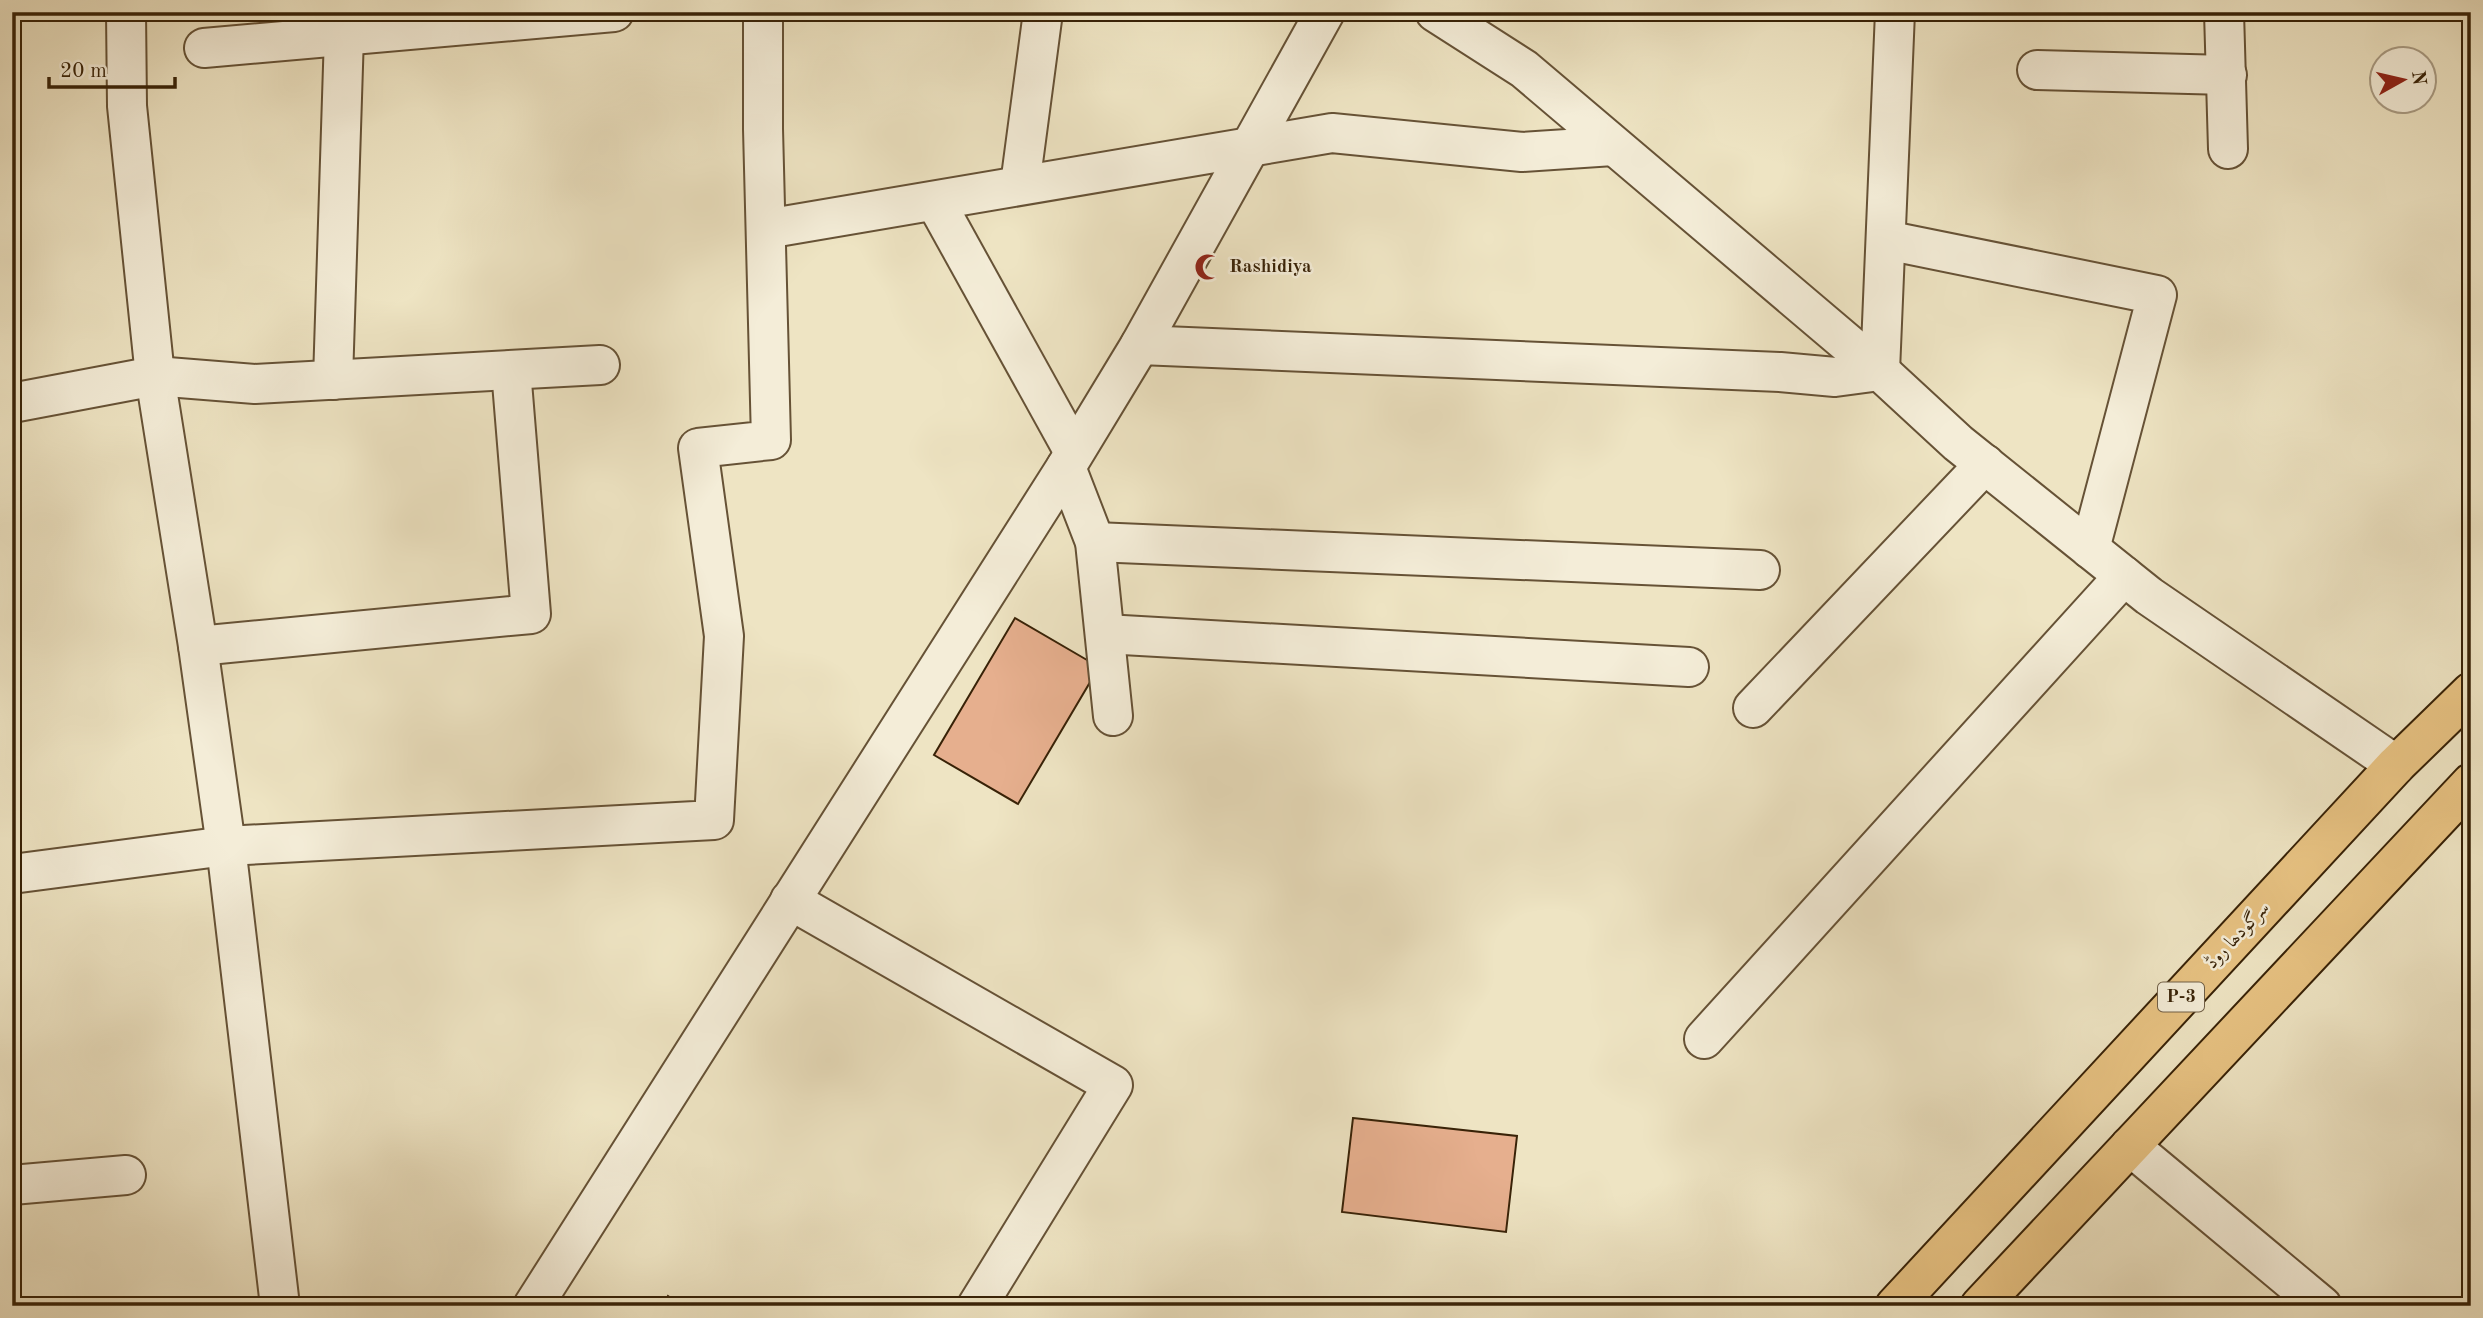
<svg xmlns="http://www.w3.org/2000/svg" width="2483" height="1318" font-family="'Old Standard TT',Amiri,serif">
  <rect width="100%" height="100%" fill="#eee4c3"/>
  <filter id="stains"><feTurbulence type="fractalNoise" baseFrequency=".00286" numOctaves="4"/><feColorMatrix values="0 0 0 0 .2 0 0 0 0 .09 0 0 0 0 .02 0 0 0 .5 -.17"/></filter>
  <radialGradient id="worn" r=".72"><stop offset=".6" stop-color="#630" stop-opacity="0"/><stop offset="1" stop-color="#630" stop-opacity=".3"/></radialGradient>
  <!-- building -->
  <g fill="#e6af8e" stroke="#382207" stroke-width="2">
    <polygon points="1015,618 1099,667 1018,804 934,755"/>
    <polygon points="1353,1118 1517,1136 1506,1232 1342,1212"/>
    <polygon points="668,1296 684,1306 663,1306"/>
  </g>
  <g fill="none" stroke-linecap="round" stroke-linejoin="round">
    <!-- minor casing -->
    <g stroke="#665236" stroke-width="42">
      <g id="minor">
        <polyline points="126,12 127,106 155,376 198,646 226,846 280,1306"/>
        <polyline points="1435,12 1524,69 1880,371 1958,443 2149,596 2396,765"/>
        <polyline points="2224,12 2228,149"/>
        <polyline points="204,48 614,12"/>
        <polyline points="2037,70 2227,75"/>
        <polyline points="1020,185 1043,12"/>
        <polyline points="935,201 1074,452"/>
        <polyline points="766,229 1332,133 1522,152 1613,146"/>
        <polyline points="1886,240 2157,295 2090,549"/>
        <polyline points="1140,345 1780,372 1835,377 1880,371 1895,12"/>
        <polyline points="333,380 344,35"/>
        <polyline points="12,403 155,376 255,384 600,365"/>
        <polyline points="1066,467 1095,542 1113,716"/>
        <polyline points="1095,542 1760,570"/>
        <polyline points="1105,634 1689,667"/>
        <polyline points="198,646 531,614 511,370"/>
        <polyline points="1753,708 1985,464"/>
        <polyline points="12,874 226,846 714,820 724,636 698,448 771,440 763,129 763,12"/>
        <polyline points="790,900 1113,1085 977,1306"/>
        <polyline points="1704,1039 2124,576"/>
        <polyline points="2130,1146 2322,1306"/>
        <polyline points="12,1185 126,1175"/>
      </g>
    </g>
    <!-- tertiary casing -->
    <g stroke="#665236" stroke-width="42">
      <polyline id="tertiary" points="533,1306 1066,467 1140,345 1325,12"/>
    </g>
    <!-- trunk casing -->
    <g stroke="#382207" stroke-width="42">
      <g id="trunk">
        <polyline points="1895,1306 2396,765 2471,692"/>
        <polyline points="1980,1306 2471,783"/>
      </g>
    </g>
    <!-- minor -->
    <use href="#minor" stroke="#f4edd8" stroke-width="38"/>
    <!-- tertiary -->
    <use href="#tertiary" stroke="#f4edd8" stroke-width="38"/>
    <!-- trunk -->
    <use href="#trunk" stroke="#e7c282" stroke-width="38"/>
  </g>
  <!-- icons -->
  <defs>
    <g id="mosque-bare" transform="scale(2.1)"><path d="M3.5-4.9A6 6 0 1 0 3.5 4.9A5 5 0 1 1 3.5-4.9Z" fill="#8f2418" stroke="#f4edd8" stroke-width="2.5" paint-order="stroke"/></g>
  </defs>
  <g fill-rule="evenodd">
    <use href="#mosque-bare" x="1208" y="267"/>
  </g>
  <g text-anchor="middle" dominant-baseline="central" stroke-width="5" stroke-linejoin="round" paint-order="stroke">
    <!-- shield labels -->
    <rect fill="#f4edd8" stroke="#705f46" stroke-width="2" x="2158" y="982.5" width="46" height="29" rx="5"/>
    <g font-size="18" font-weight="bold" fill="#382207">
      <text x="2181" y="997">P-3</text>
    </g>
    <!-- poi labels -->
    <g font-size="19" font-weight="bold" fill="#382207" stroke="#f4edd8" text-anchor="start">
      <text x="1229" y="267">Rashidiya</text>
    </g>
    <!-- street labels -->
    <g font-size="19" fill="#382207" stroke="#f4edd8">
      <text transform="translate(2238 936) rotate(-47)">سرگودھا روڈ</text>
    </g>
  </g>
  <!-- margin -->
  <rect width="2483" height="1318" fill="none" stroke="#eee4c3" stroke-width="42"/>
  <rect x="14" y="14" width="2455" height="1290" fill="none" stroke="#382207" stroke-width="3.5"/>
  <rect x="21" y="21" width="2441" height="1276" fill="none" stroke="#382207" stroke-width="2"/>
  <!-- north arrow -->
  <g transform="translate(2403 80) rotate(82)"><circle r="33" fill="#f4edd8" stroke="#a99c84" stroke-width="2"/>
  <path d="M0-5L12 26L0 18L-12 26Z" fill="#8f2418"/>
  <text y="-10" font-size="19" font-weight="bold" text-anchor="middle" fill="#382207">N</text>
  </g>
  <!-- scale -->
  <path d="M49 77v10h126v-10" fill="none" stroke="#382207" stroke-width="3.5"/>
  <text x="60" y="77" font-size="21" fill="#382207" stroke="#f4edd8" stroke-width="5" paint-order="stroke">20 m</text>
  <rect width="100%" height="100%" filter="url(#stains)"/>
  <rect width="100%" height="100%" fill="url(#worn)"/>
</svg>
